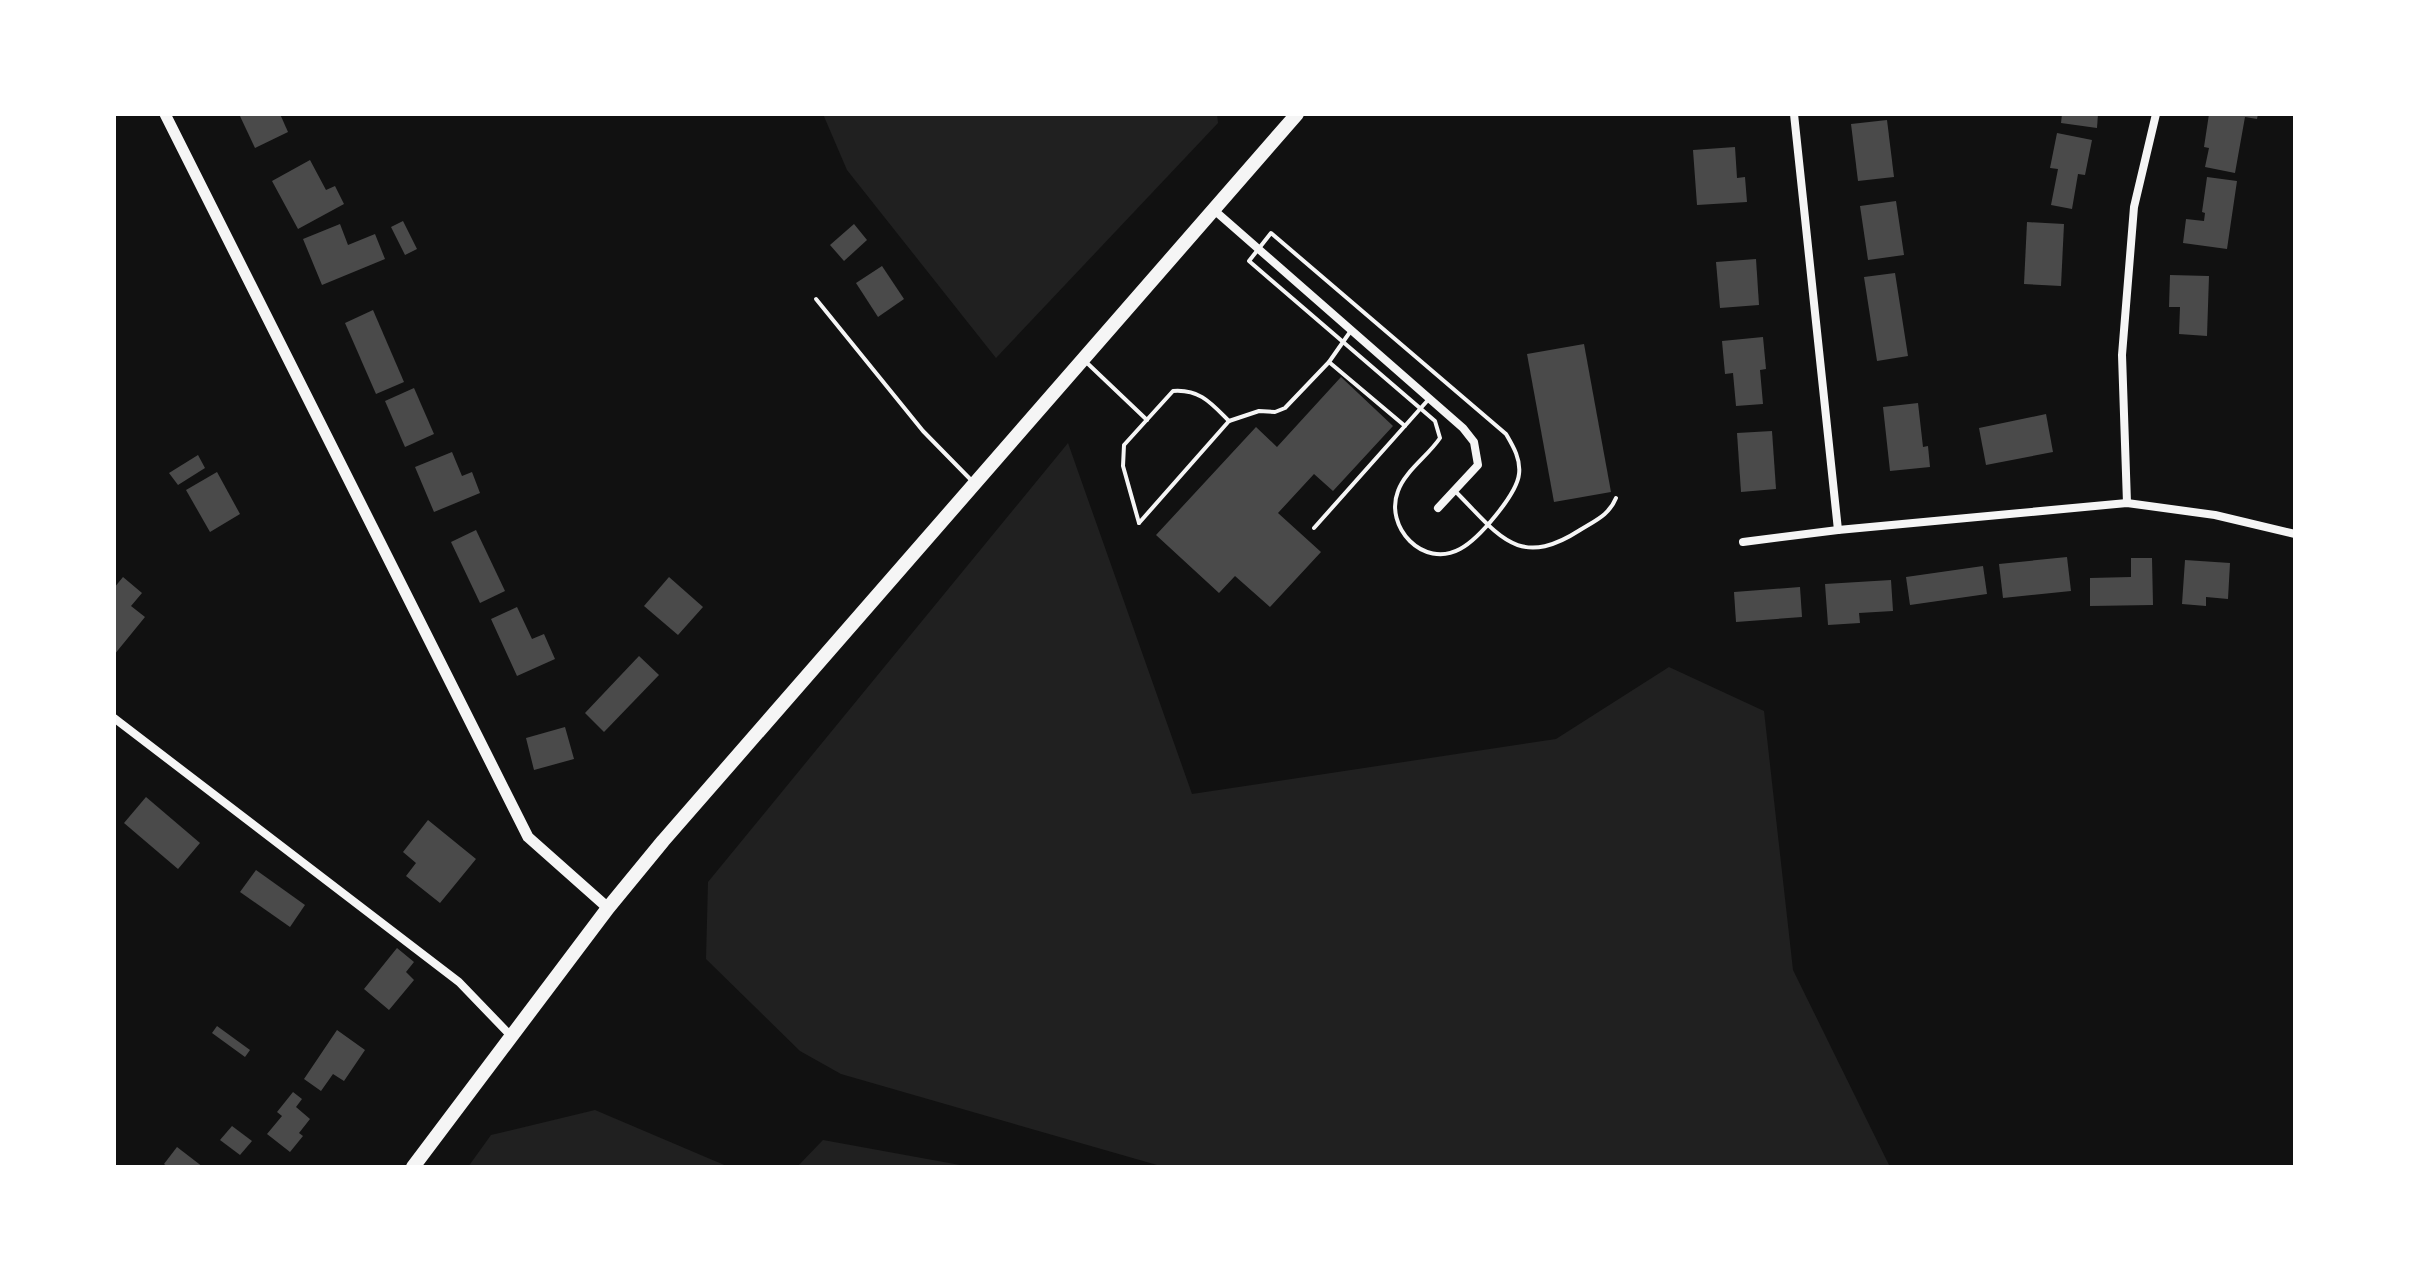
<svg xmlns="http://www.w3.org/2000/svg" width="2409" height="1281" font-family="Quicksand,sans-serif">
  <rect width="100%" height="100%" fill="#111"/>
  <!-- green -->
  <g fill="#202020">
    <polygon points="823,114 1217,114 1218,123 996,358 847,170"/>
    <polygon points="1068,443 1192,794 1556,739 1669,667 1764,711 1793,970 1890,1167 1164,1167 841,1074 800,1051 706,959 708,882"/>
    <polygon points="595,1110 729,1167 468,1167 491,1135"/>
    <polygon points="823,1140 971,1167 797,1167"/>
  </g>
  <!-- building -->
  <g fill="#4a4a4a">
    <polygon points="239,114 280,114 288,132 255,148"/>
    <polygon points="2062,114 2098,114 2097,128 2061,123"/>
    <polygon points="2209,114 2258,114 2257,119 2245,117 2235,173 2205,167 2209,148 2204,147"/>
    <polygon points="1887,120 1894,177 1858,181 1851,124"/>
    <polygon points="2057,133 2092,140 2085,175 2078,174 2072,209 2051,205 2058,169 2050,168"/>
    <polygon points="1735,147 1737,178 1745,177 1747,202 1697,205 1693,150"/>
    <polygon points="310,160 326,190 335,186 344,204 298,229 272,181"/>
    <polygon points="2207,177 2237,181 2227,249 2183,243 2186,219 2204,221 2205,213 2202,212"/>
    <polygon points="1896,201 1904,255 1868,260 1860,206"/>
    <polygon points="403,221 417,249 405,255 391,227"/>
    <polygon points="2027,222 2064,224 2061,286 2024,284"/>
    <polygon points="340,224 348,245 375,234 385,259 322,285 303,239"/>
    <polygon points="854,224 867,240 844,261 830,245"/>
    <polygon points="1756,259 1759,305 1720,308 1716,262"/>
    <polygon points="882,266 904,299 878,317 856,283"/>
    <polygon points="1895,273 1908,356 1877,361 1864,277"/>
    <polygon points="2170,275 2209,276 2207,336 2179,334 2180,307 2169,307"/>
    <polygon points="373,310 404,382 376,394 345,323"/>
    <polygon points="1763,337 1766,369 1760,370 1763,404 1736,406 1733,373 1725,374 1722,341"/>
    <polygon points="1584,344 1611,492 1554,502 1527,354"/>
    <polygon points="1341,377 1393,426 1333,491 1314,474 1278,513 1321,552 1270,607 1235,576 1219,593 1156,535 1256,427 1277,447"/>
    <polygon points="414,388 434,434 405,447 385,401"/>
    <polygon points="1918,403 1923,447 1928,446 1930,467 1890,471 1883,407"/>
    <polygon points="2046,414 2053,452 1986,465 1979,428"/>
    <polygon points="1772,431 1776,489 1741,492 1737,433"/>
    <polygon points="452,452 462,476 472,472 480,493 434,512 415,467"/>
    <polygon points="198,455 205,468 178,485 169,473"/>
    <polygon points="217,472 240,514 210,532 186,490"/>
    <polygon points="476,530 505,591 480,603 451,542"/>
    <polygon points="2067,557 2071,591 2003,598 1999,564"/>
    <polygon points="2131,558 2152,558 2153,605 2090,606 2090,578 2131,577"/>
    <polygon points="2185,560 2230,563 2228,599 2206,597 2206,606 2182,604"/>
    <polygon points="1983,566 1987,594 1910,605 1906,577"/>
    <polygon points="123,577 142,593 131,606 145,617 114,655 114,588"/>
    <polygon points="669,577 703,607 678,635 644,606"/>
    <polygon points="1891,580 1893,611 1859,613 1860,623 1828,625 1825,584"/>
    <polygon points="1800,587 1802,617 1736,622 1734,592"/>
    <polygon points="517,607 532,639 544,634 555,659 517,676 491,619"/>
    <polygon points="639,656 659,675 604,732 585,713"/>
    <polygon points="565,727 574,759 534,770 526,738"/>
    <polygon points="146,797 200,843 178,869 124,823"/>
    <polygon points="428,820 476,859 440,903 406,876 416,863 403,852"/>
    <polygon points="256,870 305,905 290,927 240,892"/>
    <polygon points="397,948 414,962 406,972 414,980 389,1010 364,989"/>
    <polygon points="217,1026 250,1050 245,1057 212,1033"/>
    <polygon points="337,1030 365,1050 344,1081 333,1074 321,1091 304,1079"/>
    <polygon points="293,1092 302,1099 296,1107 310,1119 299,1133 303,1136 290,1152 267,1134 282,1116 277,1112"/>
    <polygon points="232,1126 252,1141 240,1155 220,1140"/>
    <polygon points="177,1147 203,1167 168,1167 164,1164"/>
  </g>
  <g fill="none" stroke-linecap="round" stroke-linejoin="round">
    <!-- path -->
    <path stroke="#f5f5f5" stroke-width="4" d="M1271 233 1506 434C1513 446 1521 459 1519 474 1517 494 1479 539 1460 549 1423 569 1384 527 1398 491 1405 471 1428 456 1440 438L1435 421 1249 261Z"/>
    <!-- service -->
    <g stroke="#f5f5f5" stroke-width="4">
      <polyline points="816,299 923,431 973,482"/>
      <polyline points="1085,361 1147,420"/>
      <polyline points="1329,362 1405,426"/>
      <path d="M1456 492C1499 535 1518 570 1580 530 1596 520 1609 515 1616 498"/>
      <polyline points="1139,523 1229,421 1259,411 1275,412 1285,408 1329,362 1350,332"/>
      <path d="M1139 523 1123 466 1124 445 1173 391C1200 389 1211 403 1229 421"/>
      <polyline points="1314,528 1428,400"/>
    </g>
    <!-- minor -->
    <g stroke="#f5f5f5" stroke-width="8">
      <polyline points="1794,114 1838,530"/>
      <polyline points="1214,210 1463,428 1474,442 1478,465 1438,508"/>
      <polyline points="2127,503 2122,355 2134,207 2156,114"/>
      <polyline points="1743,542 1838,530 2127,503 2215,515 2295,534"/>
      <polyline points="114,718 459,982 511,1036"/>
    </g>
    <!-- tertiary -->
    <polyline stroke="#f5f5f5" stroke-width="11" points="165,114 528,837 608,908"/>
    <!-- trunk -->
    <polyline stroke="#f5f5f5" stroke-width="14" points="413,1167 608,908 663,841 1297,114"/>
  </g>
  <!-- border -->
  <rect width="2409" height="1281" fill="none" stroke="#ffffff" stroke-width="232"/>
</svg>
